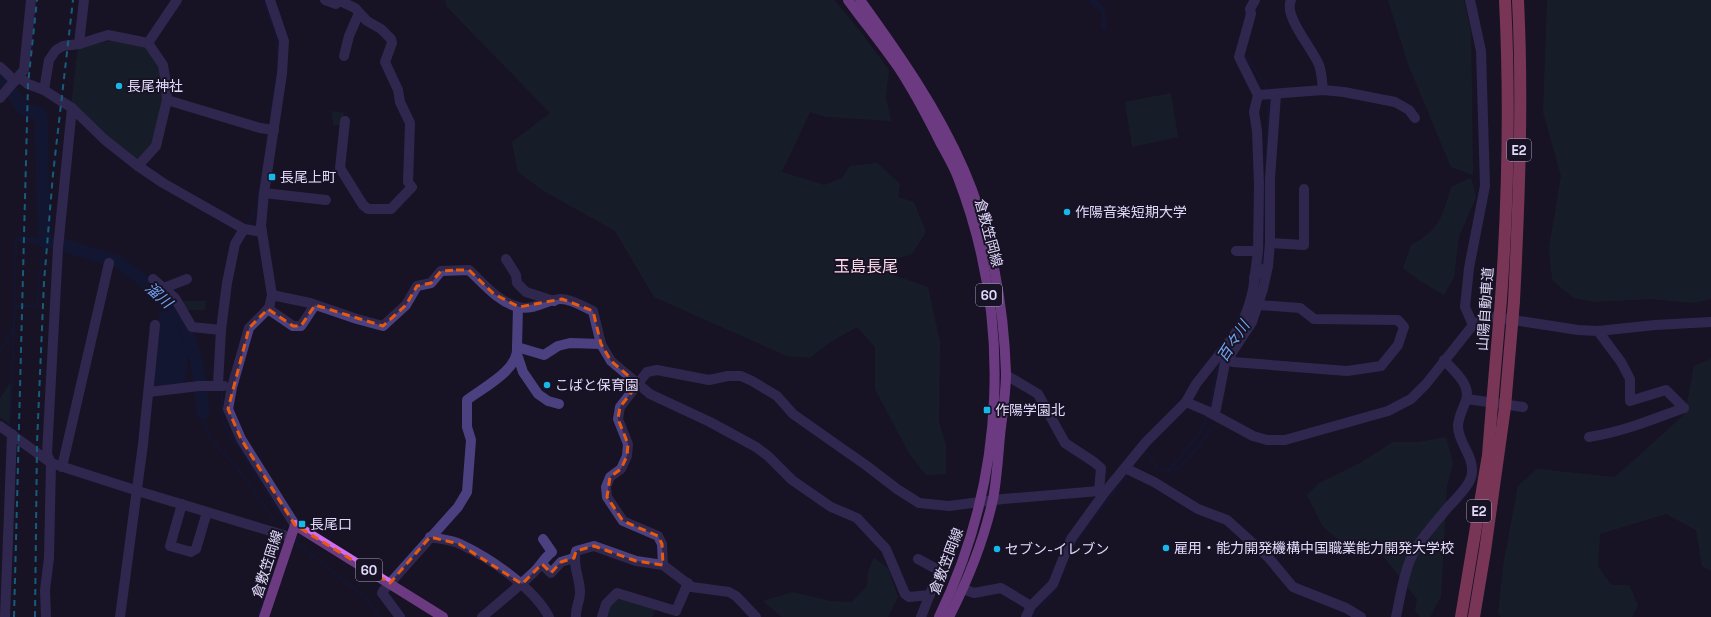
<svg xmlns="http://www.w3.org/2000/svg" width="1711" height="617" font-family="'Space Grotesk','Noto Sans JP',sans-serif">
  <rect width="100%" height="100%" fill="#181225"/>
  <!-- green -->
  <g fill="#152c2f">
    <polygon points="445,0 834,0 860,31 889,70 886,97 891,121 826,117 810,112 782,172 824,185 842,178 850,166 877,163 900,184 898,197 914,202 926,232 912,254 870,267 928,287 940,342 939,422 946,445 946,474 926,475 910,455 875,389 875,347 857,327 829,343 810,358 787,356 654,297 615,231 542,190 518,172 512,142 550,113 447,7"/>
    <polygon points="1388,0 1464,0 1471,32 1473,175 1451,167 1408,64"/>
    <polygon points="1547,0 1711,0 1711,299 1694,303 1651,299 1595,302 1574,298 1552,280 1549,248 1561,176 1543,112"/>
    <polygon points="111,41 140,43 155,55 165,86 154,146 137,164 71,105 78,47"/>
    <polygon points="1171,93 1178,137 1132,147 1125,102"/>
    <polygon points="332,111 344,113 342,125 333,125"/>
    <path d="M1471 178 1476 197 1459 236 1454 277 1444 295 1420 281 1403 268 1411 245C1440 230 1442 217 1451 187Z"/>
    <polygon points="181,301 206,301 205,310 188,310"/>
    <polygon points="1711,359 1711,571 1702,566 1696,530 1666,514 1600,534 1598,566 1611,585 1629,585 1638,605 1632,617 1501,617 1498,613 1504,560 1518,486 1537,469 1615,477 1685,414 1694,366"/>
    <polygon points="11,382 10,424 0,417 0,398"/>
    <polygon points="1446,437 1453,463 1447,486 1441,596 1430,617 1420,617 1415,611 1417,599 1380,552 1347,546 1323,527 1307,495 1319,483 1360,463 1393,442 1418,442"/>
    <polygon points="874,558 888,568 898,597 888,617 782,617 763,601 792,592 831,601 852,602 867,586 868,571"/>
    <polygon points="618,596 656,607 652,617 604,617 609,604"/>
  </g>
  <!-- water -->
  <g fill="#0f1b41">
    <polygon points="1089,0 1097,0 1105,9 1107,28 1104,31 1101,27 1102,12 1091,4"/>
    <polygon points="16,236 61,239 61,247 16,241"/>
    <polygon points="161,311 171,312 188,353 186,379 183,379 184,385 154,388"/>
  </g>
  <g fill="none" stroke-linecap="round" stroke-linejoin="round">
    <!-- stream -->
    <g stroke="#0f1b41" stroke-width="2">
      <polyline points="263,0 275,31 278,52"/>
      <polyline points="1244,54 1269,90"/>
      <polyline points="270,117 277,74"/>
      <polyline points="1266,168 1269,98"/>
      <polyline points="248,226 258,200 259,191"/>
      <polyline points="1262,266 1265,184"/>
      <polyline points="1258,287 1260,276"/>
      <polyline points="14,306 35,306 37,305 43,242"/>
      <polyline points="159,324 162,294"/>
      <polyline points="0,351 14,328 16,238 18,239"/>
      <polyline points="222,389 222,411 225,426 282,517"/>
      <path d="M1210 409C1213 395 1213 371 1222 360"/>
      <polyline points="203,413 206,428 210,438 235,465 277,523"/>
      <polyline points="10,429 14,329"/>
      <polyline points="1143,453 1148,454 1158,469 1168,471 1200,433 1208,415"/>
      <path d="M1168 471C1184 470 1204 439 1213 426"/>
      <polyline points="284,532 285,525"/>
      <polyline points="303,536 298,538 296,542 367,599 380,617"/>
      <polyline points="1070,553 1081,534 1129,473"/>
      <polyline points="387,591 406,617"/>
      <polyline points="258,617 282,538"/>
      <polyline points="1034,617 1057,587 1063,572"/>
    </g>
    <!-- river -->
    <polyline stroke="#0f1b41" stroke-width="13" points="0,73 23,109 41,114 44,241 61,243 66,246 118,262 162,294 173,306 187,332 196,360 200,383 203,413"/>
    <!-- minor -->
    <g stroke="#4c4180" stroke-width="10">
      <polyline points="270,0 284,41 282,74 264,193 261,226 272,295 269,308 249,328 232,387 228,409 241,439 295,525"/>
      <polyline points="325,0 336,4 338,0 355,8 367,21 381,29 391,39 392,43 385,62 398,90 400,102 410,123 408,182 412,187 391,209 368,209 363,205 340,168 345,121"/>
      <polyline points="1255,0 1250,9 1251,14 1239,57 1258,95 1254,112 1257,131 1259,184 1258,251"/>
      <path d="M1291 0C1283 16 1313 49 1319 65 1322 73 1322 82 1323 90"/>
      <polyline points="1470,0 1481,51 1485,186 1469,268 1465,307 1473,325"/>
      <polyline points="148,43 177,0"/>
      <polyline points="79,44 84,0"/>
      <polyline points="344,56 349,36 359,13"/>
      <polyline points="0,67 15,81"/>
      <polyline points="19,77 28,84 44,90 72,108 105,140 138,166 163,183 244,229 262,232"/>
      <polyline points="44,90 49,60 56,50 63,46 79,44 108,35 148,43 163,65 166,83 167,100 156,146 138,166"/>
      <polyline points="1258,95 1323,90 1344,92 1395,102 1409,110 1415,118"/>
      <polyline points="0,98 24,70 31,0"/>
      <polyline points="167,100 260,128 274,130"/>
      <polyline points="264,193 326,200"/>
      <polyline points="1270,243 1304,245 1304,189"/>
      <polyline points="506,259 516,275 517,283 526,292 554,301"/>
      <polyline points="1254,277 1268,266 1270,243 1270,179 1276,95"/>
      <polyline points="153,279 175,298 192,327 221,330"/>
      <polyline points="164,288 187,279"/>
      <path d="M272 295 310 303 357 319 383 326 406 305 417 286 431 283 441 271 469 270C483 283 499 303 519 307 534 311 547 299 561 299 572 299 584 307 593 311L601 344 611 361 650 394 710 422 756 447 768 456 792 480 831 507 857 518 886 549 905 594 909 597 930 595"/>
      <polyline points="268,309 293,326 301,326 315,305"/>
      <polyline points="517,347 518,307"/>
      <polyline points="517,354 523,372 538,394 548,401 559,404"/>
      <polyline points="1227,360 1233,362 1347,371 1381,366 1398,345 1404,327 1398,320 1314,319 1300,308 1258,305"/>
      <polyline points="1006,375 1038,394 1065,443 1094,462 1101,468 1099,491"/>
      <polyline points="218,384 221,330 227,283 235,244 244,229"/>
      <polyline points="149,392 199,386 224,386"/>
      <polyline points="1467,399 1523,407"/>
      <polyline points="1186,402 1207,411 1253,436 1267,440 1285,440 1388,411 1411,399 1426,384 1473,325 1484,319 1494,317 1578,330 1598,331 1655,325 1711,322"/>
      <polyline points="1213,414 1216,409 1225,363 1252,322 1263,289 1268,266"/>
      <polyline points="0,426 51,463 141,492 290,537"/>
      <path d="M1589 437C1623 432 1653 419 1684 408L1666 390 1630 401V379L1621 362 1598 331"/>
      <polyline points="62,467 109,263"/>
      <polyline points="1125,468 1154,482 1198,509 1227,520 1268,557 1293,587 1346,608 1361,617"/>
      <polyline points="182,504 170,546 191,552 196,549 207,512"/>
      <path d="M430 537C440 539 451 540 460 544 490 558 534 588 549 617"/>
      <polyline points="918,559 942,572 932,589 921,617"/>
      <polyline points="542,564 551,573 561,562 574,558"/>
      <polyline points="963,589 974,593 1001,588 1031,606"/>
      <polyline points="5,617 12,434"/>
      <polyline points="46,617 45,590 49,558 51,463 47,454 58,248 72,108"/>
      <polyline points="120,617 143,444 155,325"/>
      <path d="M400 617 382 593 383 591 458 507 467 492 471 440 467 427V400C484 387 519 370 517 347L544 355 558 346 570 343 601 344"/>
      <path d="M482 617C500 602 517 588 534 572 541 565 544 558 552 552L543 539"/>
      <path d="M576 617C575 608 580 602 580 592 580 578 572 565 576 551L594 546 636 561 663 565"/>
      <polyline points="602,617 606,604 617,593 676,611 688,583"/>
      <polyline points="756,617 736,596 729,592 692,587 663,565 662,544 658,536 623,521 607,497 606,487 610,477 621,469 627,456 628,444 618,419 620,407 647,372 657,370 709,380 728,376 741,376 752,381 777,396 793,414 867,466 897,489 919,503 949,506 1003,499 1099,491 1105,492"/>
      <polyline points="1026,617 1031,606 1053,584 1071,539 1105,492 1146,442 1186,402 1196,384 1233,337 1243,321 1249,305 1253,290 1258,251 1236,251"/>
      <path d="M1396 617C1400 598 1403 576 1411 558 1419 541 1433 525 1445 511 1453 501 1472 485 1472 472 1473 454 1458 443 1458 426 1458 419 1462 410 1465 403 1473 386 1455 372 1444 360"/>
    </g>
    <!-- major -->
    <g stroke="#d16bf1" stroke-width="10">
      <path d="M848 0C864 22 882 44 898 67 914 91 927 116 940 142 946 153 952 163 957 175 1013 319 1006 478 939 617"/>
      <path d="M860 0C899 54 937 108 964 170 991 232 1004 306 1006 373 1006 394 1002 416 1000 436 998 457 997 478 993 499 984 540 968 580 949 617"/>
      <polyline points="264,617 295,525 443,617"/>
    </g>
    <!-- highway -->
    <g stroke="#f06091" stroke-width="12">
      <path d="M1501 299C1508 200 1510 100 1505 0"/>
      <path d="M1514 301C1519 201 1523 100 1518 0"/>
      <polyline points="1461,617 1488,455 1492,405"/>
      <polyline points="1474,617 1485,551 1505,407"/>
    </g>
    <!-- rail -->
    <g stroke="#18b7e9" stroke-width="2" stroke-dasharray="6 5" stroke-linecap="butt">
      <polyline points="14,617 28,84 37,0"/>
      <polyline points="35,617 37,443 44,282 53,174 73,0"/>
    </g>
    <!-- highway-bridge -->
    <g stroke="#f06091" stroke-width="12">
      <polyline points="1492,405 1501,299"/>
      <polyline points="1505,407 1514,301"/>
    </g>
  </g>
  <!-- marked area -->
  <path d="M0 0H1711V617H0ZM456 270H469L494 294 519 307 562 299 593 311 601 344 611 361 638 384 620 407 618 419 628 444 627 456 621 469 610 477 607 497 623 521 658 536 662 544 663 565 636 561 594 546 576 551 574 558 561 562 551 573 542 564 522 584 459 544 430 537 390 583 295 525 241 439 228 409 249 328 268 309 293 326H301L315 305 383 326 406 305 417 286 431 283 441 271Z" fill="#181225" fill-opacity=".55" fill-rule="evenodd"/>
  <path fill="none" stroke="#e8590c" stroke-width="3" stroke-dasharray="8 5" stroke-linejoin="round" d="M456 270H469L494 294 519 307 562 299 593 311 601 344 611 361 638 384 620 407 618 419 628 444 627 456 621 469 610 477 607 497 623 521 658 536 662 544 663 565 636 561 594 546 576 551 574 558 561 562 551 573 542 564 522 584 459 544 430 537 390 583 295 525 241 439 228 409 249 328 268 309 293 326H301L315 305 383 326 406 305 417 286 431 283 441 271Z"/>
  <!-- markers -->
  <g fill="#18b7e9" stroke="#181225" stroke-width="1.5">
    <circle cx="119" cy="86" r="4"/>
    <rect x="268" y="173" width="8" height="8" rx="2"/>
    <circle cx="1067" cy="212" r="4"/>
    <circle cx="547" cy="385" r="4"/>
    <rect x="983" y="406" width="8" height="8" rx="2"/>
    <rect x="298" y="520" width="8" height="8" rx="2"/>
    <circle cx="1166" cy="548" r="4"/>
    <circle cx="997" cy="549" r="4"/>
  </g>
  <g text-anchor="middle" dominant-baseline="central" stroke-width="4" stroke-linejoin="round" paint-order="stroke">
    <!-- shield labels -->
    <g fill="#181225" stroke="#a59ebb" stroke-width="1">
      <rect x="1507" y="139" width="24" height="22" rx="3"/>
      <rect x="976" y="284" width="26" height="22" rx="3"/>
      <rect x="1467" y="500" width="24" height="22" rx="3"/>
      <rect x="356" y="559" width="26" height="22" rx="3"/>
    </g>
    <g font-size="13" font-weight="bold" fill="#e2dafb">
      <text x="1519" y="150">E2</text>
      <text x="989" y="295">60</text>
      <text x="1479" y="511">E2</text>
      <text x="369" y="570">60</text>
    </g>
    <!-- poi labels -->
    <g font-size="14" fill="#e2dafb" stroke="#181225" text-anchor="start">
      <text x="127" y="86">長尾神社</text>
      <text x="280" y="177">長尾上町</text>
      <text x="1075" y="212">作陽音楽短期大学</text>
      <text x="555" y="385">こばと保育園</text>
      <text x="995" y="410">作陽学園北</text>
      <text x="310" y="524">長尾口</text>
      <text x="1174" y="548">雇用・能力開発機構中国職業能力開発大学校</text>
      <text x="1005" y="549">セブン-イレブン</text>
    </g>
    <!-- street labels -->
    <g font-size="14" fill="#e2dafb" stroke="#181225">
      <text transform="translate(989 233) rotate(75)">倉敷笠岡線</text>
      <text transform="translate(1485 309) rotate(-86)">山陽自動車道</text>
      <text transform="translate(946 561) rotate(-69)">倉敷笠岡線</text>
      <text transform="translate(267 564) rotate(-72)">倉敷笠岡線</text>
    </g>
    <!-- water labels -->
    <g font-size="15" font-style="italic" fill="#71a5f2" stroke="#181225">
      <text transform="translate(159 295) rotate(42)">溜川</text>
      <text transform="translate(1233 341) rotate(-57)">百々川</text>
    </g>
    <!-- quarter labels -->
    <g font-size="16" fill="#fcdbec" stroke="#181225">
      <text x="866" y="266">玉島長尾</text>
    </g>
  </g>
</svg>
